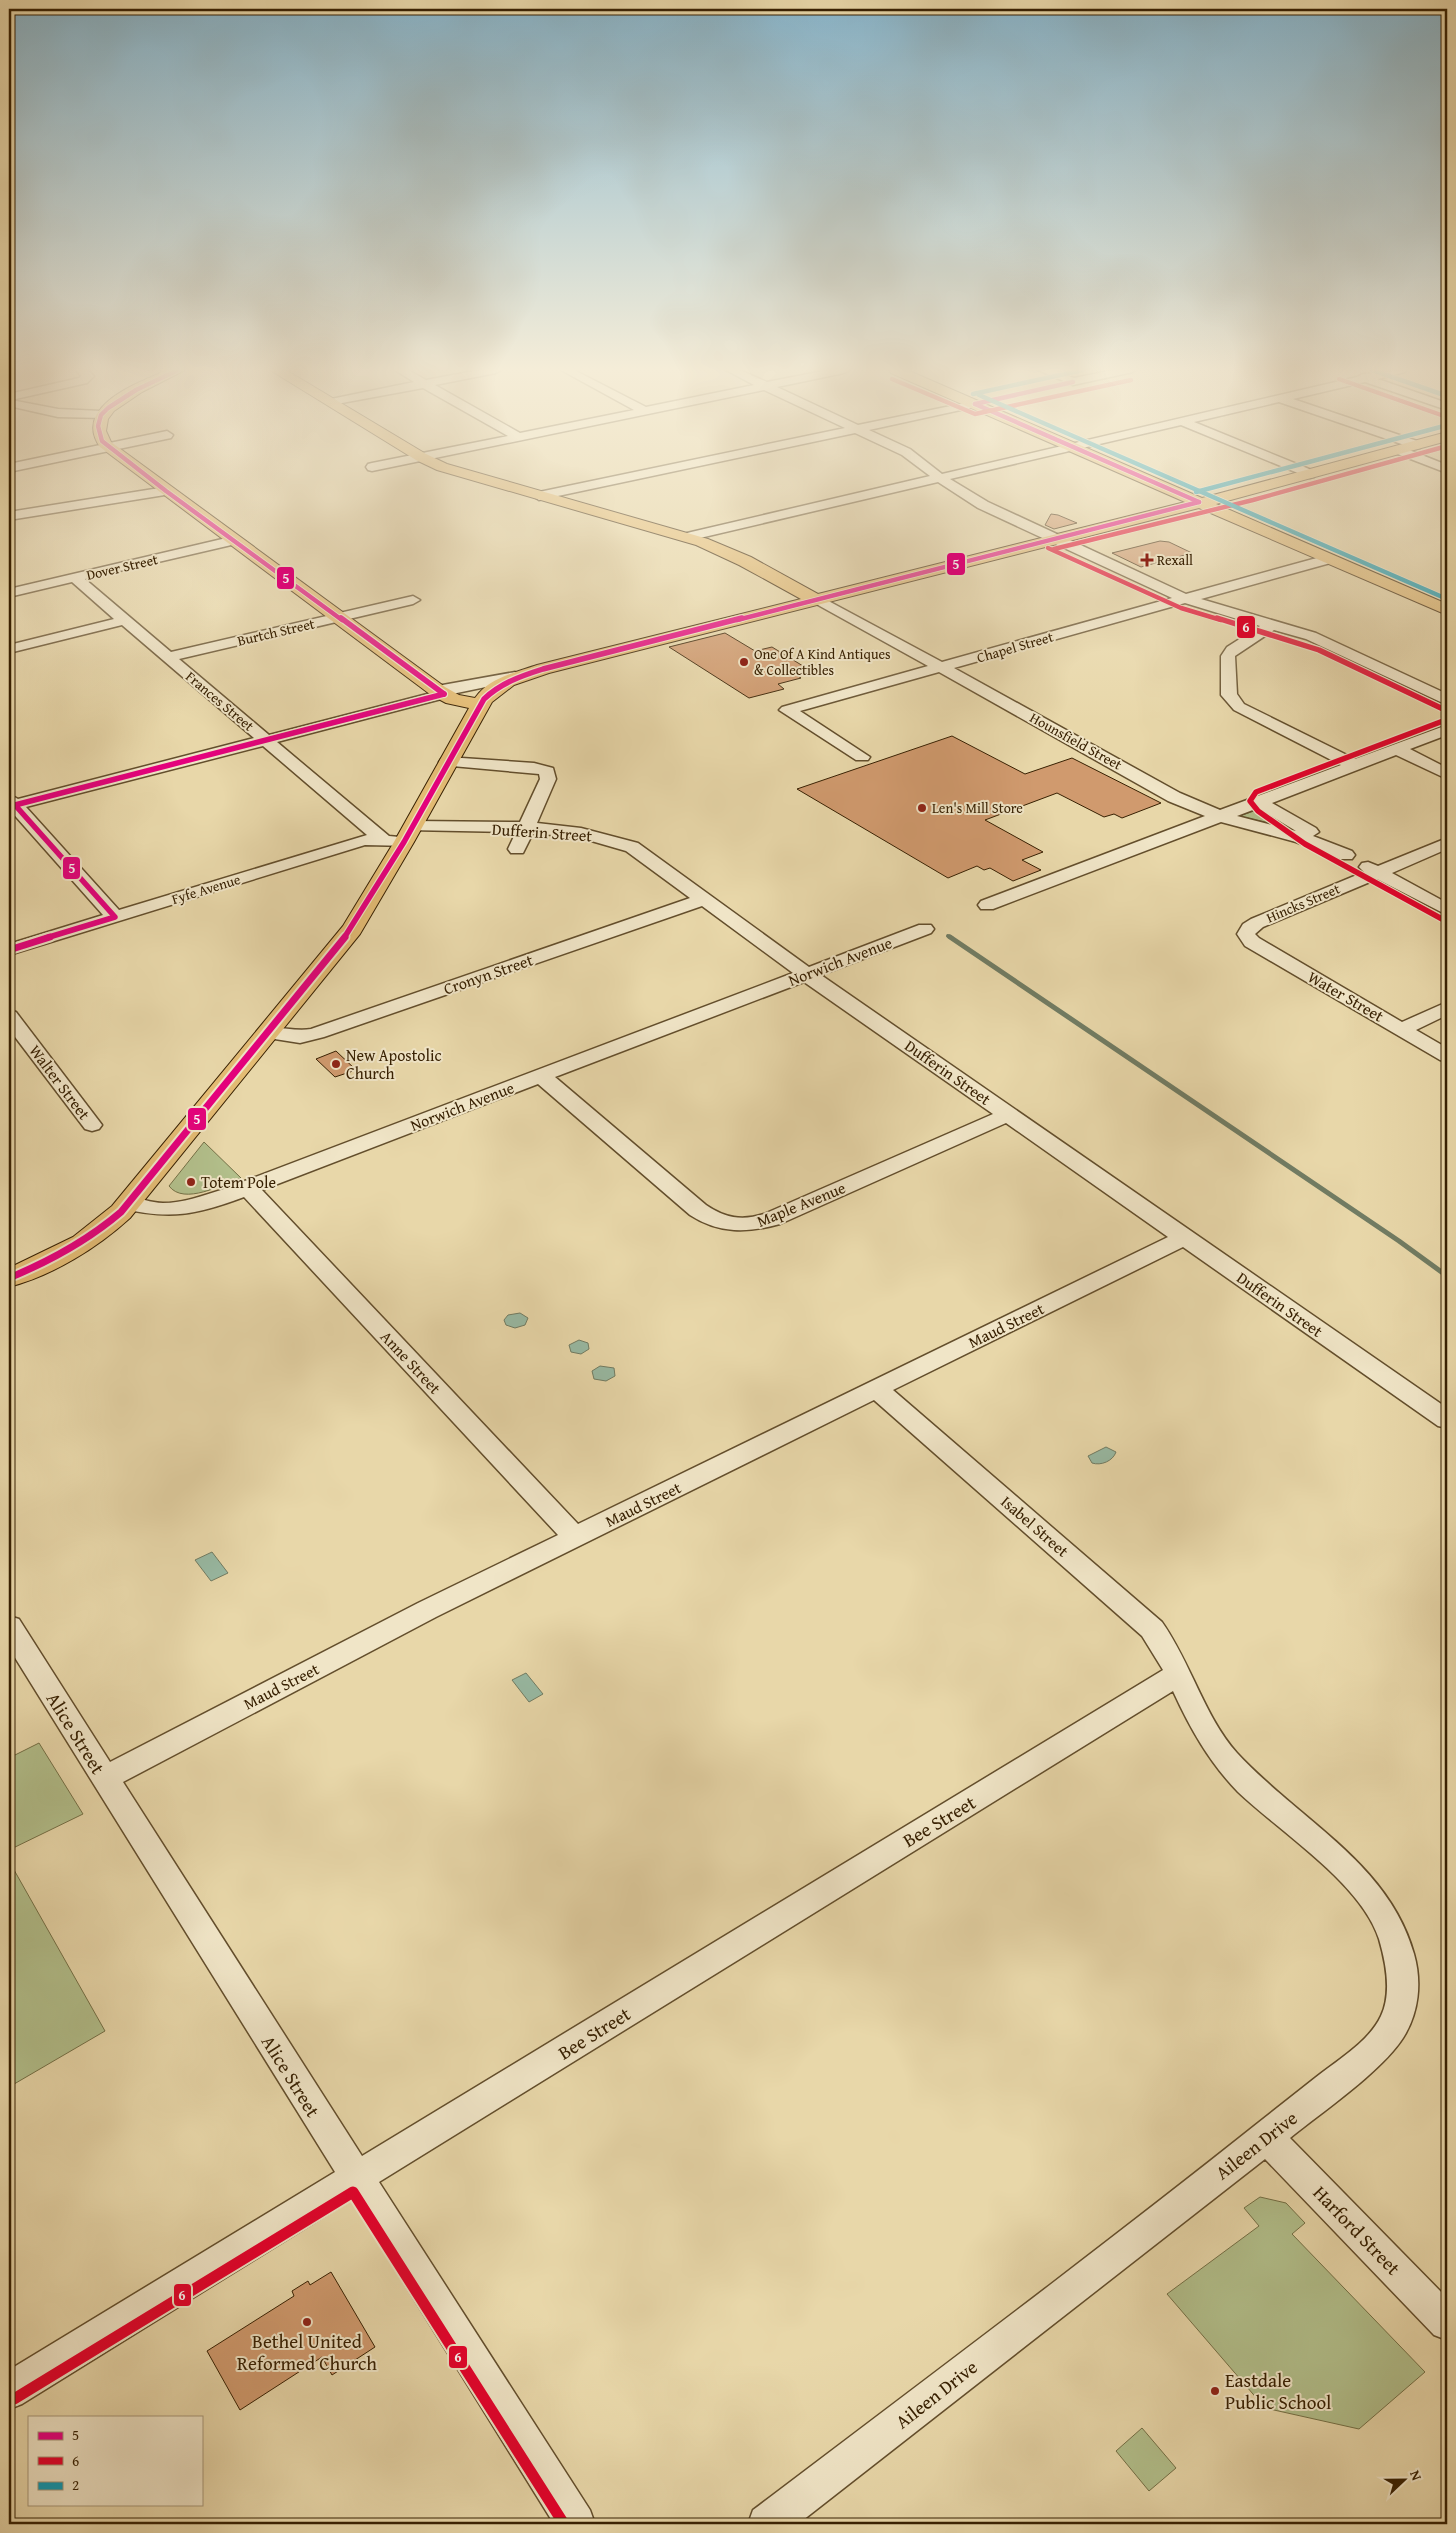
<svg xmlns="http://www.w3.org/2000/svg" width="1456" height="2533" font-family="'Gentium Book Plus',serif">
  <rect width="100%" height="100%" fill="#e8d7a9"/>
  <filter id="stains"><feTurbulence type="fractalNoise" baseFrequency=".004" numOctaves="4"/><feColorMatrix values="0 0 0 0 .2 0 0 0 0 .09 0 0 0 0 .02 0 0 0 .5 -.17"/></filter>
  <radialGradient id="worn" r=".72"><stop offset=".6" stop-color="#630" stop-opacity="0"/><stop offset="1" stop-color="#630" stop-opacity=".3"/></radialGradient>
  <!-- green -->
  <g fill="#b2bf8b" stroke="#747046">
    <polygon points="1260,809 1298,830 1239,816"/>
    <path d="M204 1142 241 1178C223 1184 184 1206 169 1186Z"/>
    <polygon points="39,1743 83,1814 9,1850 9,1758"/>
    <polygon points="9,1861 105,2031 9,2087"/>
    <polygon points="1260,2197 1286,2203 1305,2223 1292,2234 1425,2372 1359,2429 1265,2408 1167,2294 1259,2226 1244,2208"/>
    <polygon points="1142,2428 1176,2468 1149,2491 1116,2451"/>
  </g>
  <!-- water -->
  <g fill="#98baa4" stroke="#717c63">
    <polygon points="520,1313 528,1318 525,1325 515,1328 506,1325 504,1320 508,1315"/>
    <polygon points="579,1340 588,1343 589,1349 581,1354 571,1352 569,1345"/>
    <polygon points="600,1366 614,1368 615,1376 606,1381 594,1379 592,1371"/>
    <path d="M1106 1447 1116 1452C1113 1461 1101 1466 1092 1463L1088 1456Z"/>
    <polygon points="212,1552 228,1573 211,1581 195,1560"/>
    <polygon points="526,1673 543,1694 529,1702 512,1680"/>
  </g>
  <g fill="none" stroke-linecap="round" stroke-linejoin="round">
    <!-- stream-far1 -->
    <polyline stroke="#717c63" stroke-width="4" points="948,936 952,938"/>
    <!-- stream -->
    <polyline stroke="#717c63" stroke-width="5" points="950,937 1399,1241 1447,1276"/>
  </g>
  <!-- building -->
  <g fill="#d09a6e" stroke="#372002">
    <polygon points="1051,514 1058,515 1077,523 1054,529 1045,525"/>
    <polygon points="1160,541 1169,542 1192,553 1141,567 1112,553"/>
    <polygon points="725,633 755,651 772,647 803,666 788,670 801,678 778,684 784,689 749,698 669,647"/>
    <polygon points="952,736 1025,774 1072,758 1161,803 1122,818 1114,814 1104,817 1057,793 985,820 1043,852 1022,860 1041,870 1013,881 990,868 984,870 977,866 948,878 797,789"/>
    <polygon points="336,1051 356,1070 335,1077 316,1059"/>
    <polygon points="331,2272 375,2347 332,2375 322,2357 240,2410 207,2351 294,2296 292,2291 308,2281 310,2285"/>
  </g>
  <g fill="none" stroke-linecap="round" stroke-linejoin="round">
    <!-- minor casing -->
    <g stroke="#634e2c" stroke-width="3">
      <g id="minor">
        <polygon points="76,370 88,370 94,376 87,383 11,400 58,409 101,411 107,415 105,418 58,417 9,406 9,394 79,378 81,376"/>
        <path d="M395 370H408L426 380 479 370H501L496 373 435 385 520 433 634 410 561 370H574L646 407 754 385 726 370H740L767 382 828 370H849L844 373 777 387 858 425 975 401 979 402V406L869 430 910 449 942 474 1357 377 1363 374 1406 370 1405 372 1378 379 1447 403V410L1365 382 1293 399 1420 442 1422 445 1420 448 1416 449 1279 402 1194 422 1314 471 1316 474 1314 477 1310 478 1181 425 950 479 988 502 1186 594 1324 556H1334L1336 559 1334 562 1201 599 1316 633 1447 694V705L1306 639 1274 630 1235 656 1237 694 1244 704 1355 759 1447 725V735L1410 749 1447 768V779L1396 755 1272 803 1316 828 1319 832 1313 836 1352 851 1355 855 1352 859H1340L1296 842 1221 822 993 909H981L978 905 981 901 1205 816 1168 801 939 672 800 711 870 757 868 760H856L779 710 782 707 928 666 809 600 816 596 821 597 942 662 1172 598 978 508 938 482 687 541 680 537 687 533 930 476 902 455 855 433 539 500 533 496 539 492 845 428 764 390 372 471 368 470 366 467 368 464 372 463 508 436 423 388 331 405 325 402 331 399 414 382ZM1185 603 1260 626 1227 647 1221 656V695L1234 710 1341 765 1220 810 1180 793 954 668ZM1258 808 1296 831 1237 816Z"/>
        <polygon points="1038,370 1053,370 1074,378 1114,370 1135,370 1133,372 1073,385"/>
        <polygon points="167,431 173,435 171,438 9,472 9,464"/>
        <polygon points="1399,446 1447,465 1447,473 1395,453 1393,450"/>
        <polygon points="166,487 171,488 172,491 171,494 9,520 9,512"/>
        <path d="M235 536 242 540 240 543 85 579 171 652 413 596 420 600 413 604 179 659 269 735 431 693 432 688 437 686 515 672 523 677 520 680 452 694 449 697 277 742 389 836 410 838 413 842 410 846 365 845 9 955V944L103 915 9 809V794L18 799 254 738 122 625 9 653V645L114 619 72 582 9 597V589ZM263 746 367 835 119 910 26 807Z"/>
        <path d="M447 757 534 763 553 768 556 779 537 823 581 828 638 843 809 967 919 925H931L934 929 931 933 821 975 1447 1408V1428L1438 1426 1183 1247 893 1390 1162 1622C1191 1663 1204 1716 1237 1753 1298 1819 1389 1863 1414 1954 1422 1982 1419 2013 1403 2038 1381 2072 1322 2112 1290 2138L1447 2298V2340L1434 2335 1265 2159 798 2524H748L753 2510C922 2382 1092 2255 1258 2123 1277 2108 1296 2093 1315 2078 1336 2061 1369 2042 1381 2016 1392 1993 1386 1963 1379 1939 1361 1883 1280 1832 1238 1792 1209 1762 1190 1728 1173 1691L379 2182 590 2510 595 2524H554L352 2199 22 2404 9 2409V2370L335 2172 9 1648V1616L19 1619 110 1762 418 1603 558 1535 244 1197C196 1215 170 1220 120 1208L117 1203 120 1198C134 1195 149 1203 163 1203 183 1203 202 1196 221 1190L793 973 702 906 324 1037 300 1043 262 1037 259 1033 262 1029C278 1025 294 1032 311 1029L690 898 626 851 581 838 533 833 523 853H511L508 849 516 832 408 830 406 826 408 822 414 821 520 822 540 779 539 774 441 765 439 762 441 759ZM804 982 993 1114 764 1214C742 1221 725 1218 706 1205L555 1077ZM538 1084 690 1215C719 1234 748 1233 780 1224L1006 1123 1168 1237 578 1524 262 1190ZM874 1400 1142 1636 1163 1670 362 2156 123 1782 436 1617Z"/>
        <polygon points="1447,838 1447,849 1392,873 1447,903 1447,915 1377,879 1263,927 1255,934 1259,938 1402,1022 1447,1002 1447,1015 1416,1030 1447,1048 1447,1062 1440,1060 1245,946 1237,934 1243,924 1251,919 1364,872 1359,867 1362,863 1368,862 1378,866"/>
        <polygon points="9,1010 16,1012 99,1121 102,1125 99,1129 92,1131 85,1129 9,1029"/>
      </g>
    </g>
    <!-- major casing -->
    <g stroke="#372002" stroke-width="2">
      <path id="major" d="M167 370H185L142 392 114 411 108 419 106 431 111 442 445 687 459 695 475 698C489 678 514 673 537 665L801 599 739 565 696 545 437 470 416 460 270 370H286L426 454 447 464 708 539 751 557 818 594 1185 502 891 373 889 370H907L1202 498 1447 432V441L1216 504 1447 604V615L1199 508 549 673 514 685 492 702 414 842 360 934 130 1218C97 1248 54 1275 9 1287V1268L73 1237 112 1206 343 926 394 842 469 708 446 703 431 695 100 447C72 406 138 383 167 370Z"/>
    </g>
    <!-- minor -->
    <use href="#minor" fill="#f0e5c7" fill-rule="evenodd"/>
    <!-- major -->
    <use href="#major" fill="#e4bc74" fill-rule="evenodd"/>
    <!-- bus-1-far2 casing -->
    <g stroke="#f0e5c7" stroke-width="6">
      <g id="bus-1-far2">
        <polyline points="178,370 136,390 108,408 101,415 98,426 102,441 166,491 342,620"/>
        <polyline points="975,404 1199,502"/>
        <polyline points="975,404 1073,382"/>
        <polyline points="737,620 1199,502"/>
      </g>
    </g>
    <!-- bus-1-far1 casing -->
    <g stroke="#f0e5c7" stroke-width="8">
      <g id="bus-1-far1">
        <polyline points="341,618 444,694"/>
        <polyline points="46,938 115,917 15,805 444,694"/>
        <path d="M344 938 404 842 484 699C501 683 521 676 543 669L742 618"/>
      </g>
    </g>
    <!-- bus-1 casing -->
    <g stroke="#f0e5c7" stroke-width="11">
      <g id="bus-1">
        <polyline points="9,950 50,937"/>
        <path d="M9 1278C50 1261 87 1241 121 1212L345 937"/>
      </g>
    </g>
    <!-- bus-2-far2 casing -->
    <g stroke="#f0e5c7" stroke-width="6">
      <g id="bus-2-far2">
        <polyline points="892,379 975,414 1131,380"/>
        <polyline points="1339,379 1444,416"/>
        <polyline points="1048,548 1181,608 1221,620"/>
        <polyline points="1054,549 1253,500 1447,446"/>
      </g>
    </g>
    <!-- bus-2-far1 casing -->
    <g stroke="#f0e5c7" stroke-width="8">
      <g id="bus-2-far1">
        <polyline points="1217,618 1319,650 1443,709"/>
        <polyline points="1442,919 1305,844 1258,811 1250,801 1256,792 1443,721"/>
      </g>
    </g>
    <!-- bus-2 casing -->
    <g stroke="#f0e5c7" stroke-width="15">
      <polyline id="bus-2" points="14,2399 353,2192 564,2524"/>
    </g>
    <!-- bus-3 casing -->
    <g stroke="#f0e5c7" stroke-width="6">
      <g id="bus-3">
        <polyline points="1372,370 1447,396"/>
        <polyline points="973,394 1083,370"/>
        <polyline points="979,395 1447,599"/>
        <polyline points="1196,492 1444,426"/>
      </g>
    </g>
    <!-- bus-1-far2 -->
    <use href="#bus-1-far2" stroke="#e5007d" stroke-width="4.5"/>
    <!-- bus-1-far1 -->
    <use href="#bus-1-far1" stroke="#e5007d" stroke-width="5.5"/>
    <!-- bus-1 -->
    <use href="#bus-1" stroke="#e5007d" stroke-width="7"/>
    <!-- bus-2-far2 -->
    <use href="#bus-2-far2" stroke="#e4002b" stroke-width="4.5"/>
    <!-- bus-2-far1 -->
    <use href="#bus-2-far1" stroke="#e4002b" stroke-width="5.5"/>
    <!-- bus-2 -->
    <use href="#bus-2" stroke="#e4002b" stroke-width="11"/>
    <!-- bus-3 -->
    <use href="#bus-3" stroke="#069bba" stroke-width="4.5"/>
  </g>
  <!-- sky -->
  <linearGradient id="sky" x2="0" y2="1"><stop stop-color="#88b6cd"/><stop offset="0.51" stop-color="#f5edd8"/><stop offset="1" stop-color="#f5edd8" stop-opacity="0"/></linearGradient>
  <rect width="1456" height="724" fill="url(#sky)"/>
  <!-- markers -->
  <g fill="#8f2418" stroke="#f0e5c7" stroke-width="2">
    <path d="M1144.5 552.5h5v5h5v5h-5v5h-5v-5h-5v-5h5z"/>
    <circle cx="744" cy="662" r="5"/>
    <circle cx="922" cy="808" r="5"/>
    <circle cx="336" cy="1064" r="5"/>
    <circle cx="191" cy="1182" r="5"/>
    <circle cx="307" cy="2322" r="5"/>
    <circle cx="1215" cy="2391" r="5"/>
  </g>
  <g text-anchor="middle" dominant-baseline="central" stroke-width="4" stroke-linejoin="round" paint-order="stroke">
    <!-- far-poi labels -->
    <g font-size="14" fill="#372002" stroke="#f0e5c7" text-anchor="start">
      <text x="1157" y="560">Rexall</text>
      <text x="754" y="654">One Of A Kind Antiques<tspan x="754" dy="16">&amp; Collectibles</tspan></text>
      <text x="932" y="808">Len's Mill Store</text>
    </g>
    <!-- far-street labels -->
    <g font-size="14" fill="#372002" stroke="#f0e5c7">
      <text transform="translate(122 567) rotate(-13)">Dover Street</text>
      <text transform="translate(276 632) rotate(-13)">Burtch Street</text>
      <text transform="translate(1015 647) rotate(-16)">Chapel Street</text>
      <text transform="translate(220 701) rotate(40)">Frances Street</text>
      <text transform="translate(1076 741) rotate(29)">Hounsfield Street</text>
      <text transform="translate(206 889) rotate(-17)">Fyfe Avenue</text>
      <text transform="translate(1303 903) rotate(-23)">Hincks Street</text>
    </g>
    <!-- street labels -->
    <g font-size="16" fill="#372002" stroke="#f0e5c7">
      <text transform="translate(542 832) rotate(4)">Dufferin Street</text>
      <text transform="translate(840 961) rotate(-21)">Norwich Avenue</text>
      <text transform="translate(488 974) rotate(-19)">Cronyn Street</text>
      <text transform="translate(1346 996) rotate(30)">Water Street</text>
      <text transform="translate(948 1072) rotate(35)">Dufferin Street</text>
      <text transform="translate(60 1082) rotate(53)">Walter Street</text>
      <text transform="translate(462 1106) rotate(-21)">Norwich Avenue</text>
      <text transform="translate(801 1204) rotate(-22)">Maple Avenue</text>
      <text transform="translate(1280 1304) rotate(35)">Dufferin Street</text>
      <text transform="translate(1006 1325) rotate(-26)">Maud Street</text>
      <text transform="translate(411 1362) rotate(47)">Anne Street</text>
      <text transform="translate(643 1504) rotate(-26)">Maud Street</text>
      <text transform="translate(1035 1526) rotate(41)">Isabel Street</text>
      <text transform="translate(281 1686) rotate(-27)">Maud Street</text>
    </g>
    <!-- poi labels -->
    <g font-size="16" fill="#372002" stroke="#f0e5c7" text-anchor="start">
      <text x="346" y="1055">New Apostolic<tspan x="346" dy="18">Church</tspan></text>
      <text x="201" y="1182">Totem Pole</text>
    </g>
    <!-- near-street labels -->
    <g font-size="19" fill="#372002" stroke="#f0e5c7">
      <text transform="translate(76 1733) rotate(58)">Alice Street</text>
      <text transform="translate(939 1821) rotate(-31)">Bee Street</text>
      <text transform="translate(594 2033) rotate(-32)">Bee Street</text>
      <text transform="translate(291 2076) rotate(58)">Alice Street</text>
      <text transform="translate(1256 2145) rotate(-38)">Aileen Drive</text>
      <text transform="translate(1357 2230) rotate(46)">Harford Street</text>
      <text transform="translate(936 2394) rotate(-38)">Aileen Drive</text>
    </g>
    <!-- near-poi labels -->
    <g font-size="19" fill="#372002" stroke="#f0e5c7">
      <text x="307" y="2341">Bethel United<tspan x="307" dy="22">Reformed Church</tspan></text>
      <text x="1225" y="2380" text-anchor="start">Eastdale<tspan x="1225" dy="22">Public School</tspan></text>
    </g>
  </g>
  <g stroke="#f0e5c7" stroke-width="2">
    <rect x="946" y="552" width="20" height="24" rx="5" fill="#e5007d"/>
    <rect x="276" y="566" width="19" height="24" rx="5" fill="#e5007d"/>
    <rect x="1236" y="615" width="20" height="24" rx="5" fill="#e4002b"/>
    <rect x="62" y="856" width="19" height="24" rx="5" fill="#e5007d"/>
    <rect x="187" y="1107" width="20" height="24" rx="5" fill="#e5007d"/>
    <rect x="173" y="2283" width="19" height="24" rx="5" fill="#e4002b"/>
    <rect x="448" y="2345" width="20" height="24" rx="5" fill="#e4002b"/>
  </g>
  <g font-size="14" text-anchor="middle" font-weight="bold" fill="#fff">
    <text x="956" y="569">5</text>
    <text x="286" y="583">5</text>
    <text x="1246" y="632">6</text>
    <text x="72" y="873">5</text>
    <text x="197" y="1124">5</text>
    <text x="182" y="2300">6</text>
    <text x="458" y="2362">6</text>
  </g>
  <!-- margin -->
  <rect width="1456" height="2533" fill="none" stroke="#e8d7a9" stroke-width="30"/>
  <rect x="10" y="10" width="1436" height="2513" fill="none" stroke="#372002" stroke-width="2.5"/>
  <rect x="15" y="15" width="1426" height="2503" fill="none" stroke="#372002"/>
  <!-- legend -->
  <rect x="28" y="2416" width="175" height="90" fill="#f0e5c7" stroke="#a69678"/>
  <rect x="38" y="2432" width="25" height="8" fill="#e5007d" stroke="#a69678"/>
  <text x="72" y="2440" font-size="15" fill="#372002">5</text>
  <rect x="38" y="2457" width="25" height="8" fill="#e4002b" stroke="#a69678"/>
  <text x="72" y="2466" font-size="15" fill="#372002">6</text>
  <rect x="38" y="2482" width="25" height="8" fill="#069bba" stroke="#a69678"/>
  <text x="72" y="2490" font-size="15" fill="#372002">2</text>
  <!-- north arrow -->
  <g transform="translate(1404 2480) rotate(68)" stroke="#f0e5c7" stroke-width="4" paint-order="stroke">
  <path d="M0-4L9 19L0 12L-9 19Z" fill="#372002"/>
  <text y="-8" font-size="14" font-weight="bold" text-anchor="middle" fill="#372002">N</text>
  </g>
  <rect width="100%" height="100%" filter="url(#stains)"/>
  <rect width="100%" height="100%" fill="url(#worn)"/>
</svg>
